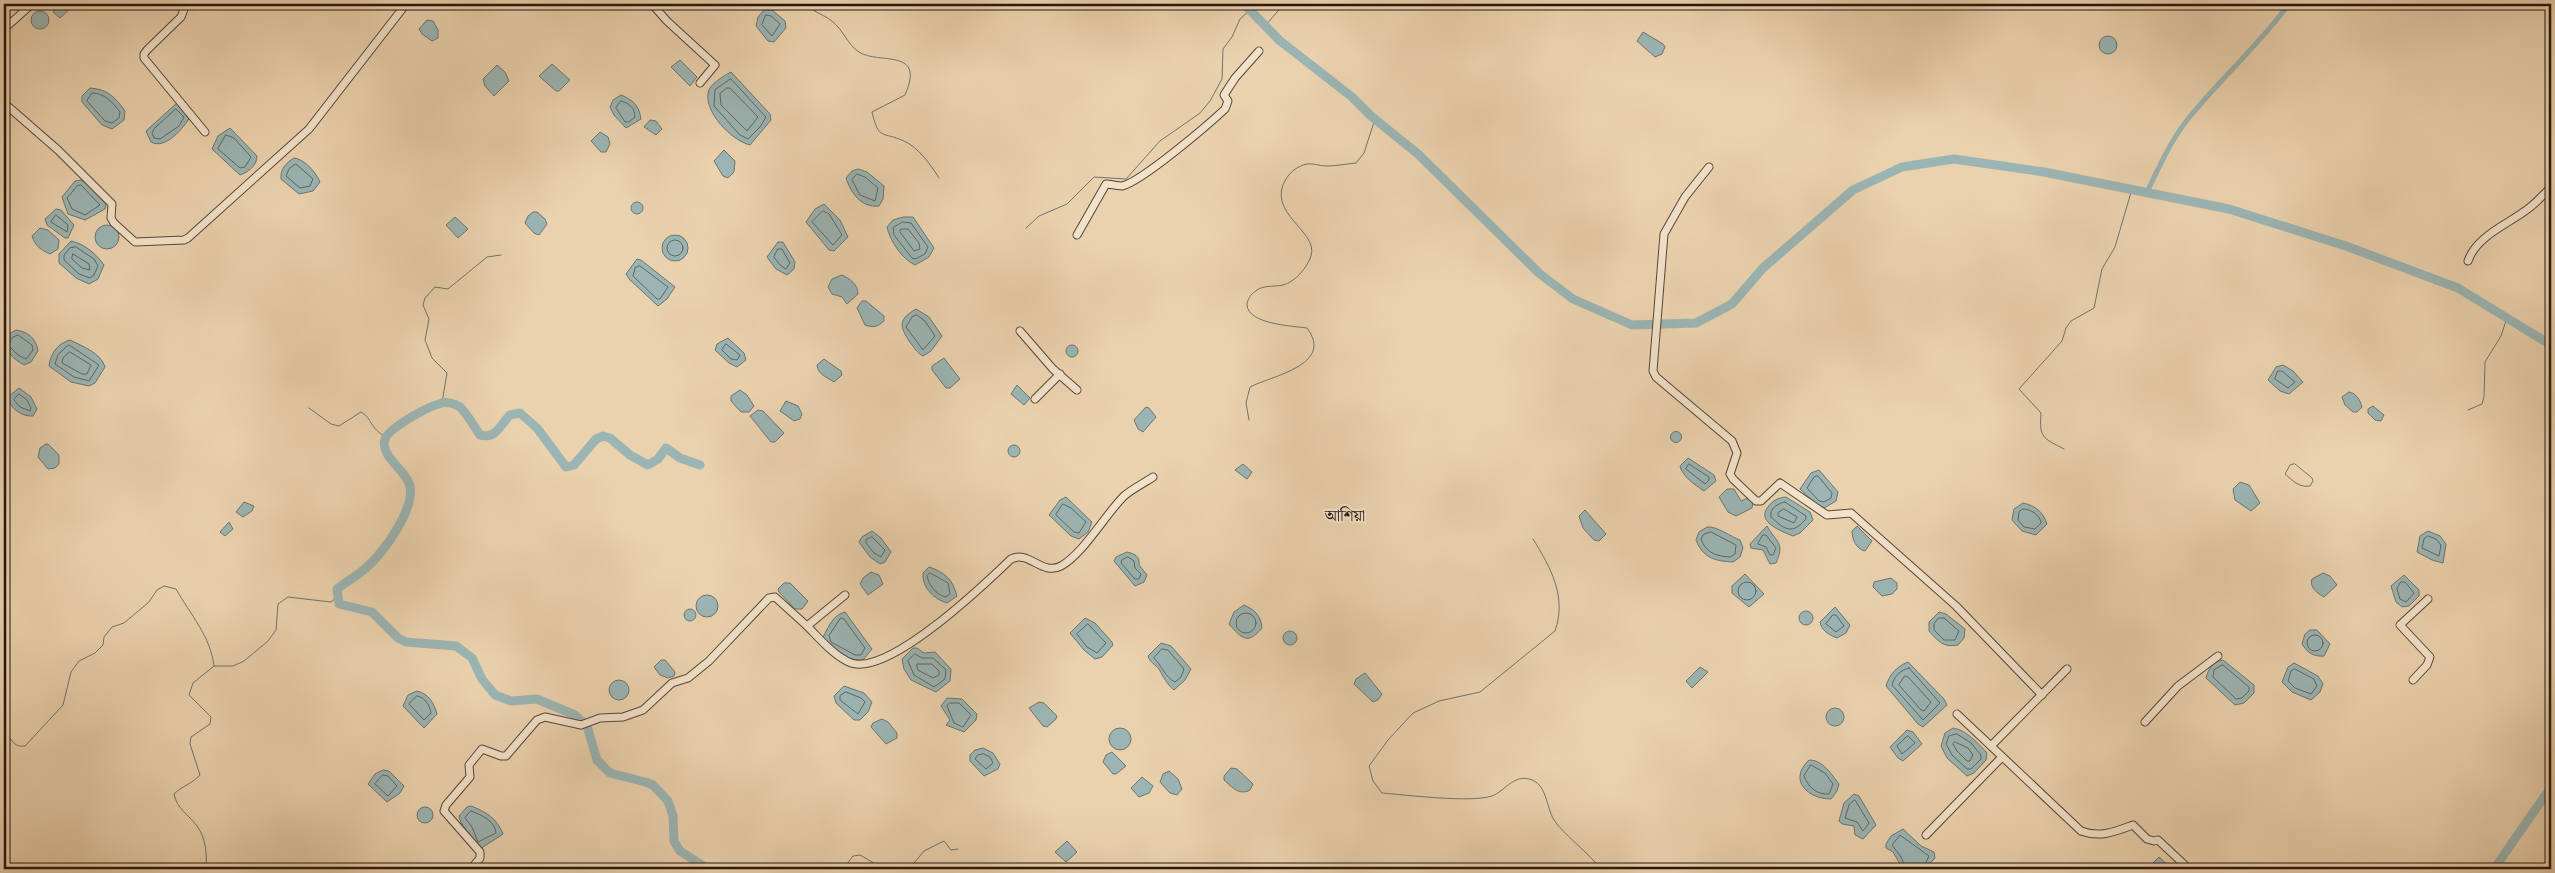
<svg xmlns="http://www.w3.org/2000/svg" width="2555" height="873" font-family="Alegreya,'Noto Serif Bengali',serif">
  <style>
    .water { fill: #9bb5b4; stroke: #6c7572 }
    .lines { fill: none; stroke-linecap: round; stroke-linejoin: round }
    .shore { stroke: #606662; stroke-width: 1 }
    .stream { stroke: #6c7572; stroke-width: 1 }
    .canal { stroke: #9bb5b4; stroke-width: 5 }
    .river { stroke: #9bb5b4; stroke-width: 9 }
    .minor-casing { stroke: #564537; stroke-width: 9 }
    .minor { stroke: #f2e2ca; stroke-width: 7 }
    .labels { text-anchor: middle; stroke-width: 4; stroke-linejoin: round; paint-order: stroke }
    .quarter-label { font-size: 16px; fill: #25160f; stroke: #f2e2ca }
  </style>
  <rect width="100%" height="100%" fill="#ebd2ae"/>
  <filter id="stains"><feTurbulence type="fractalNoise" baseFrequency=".004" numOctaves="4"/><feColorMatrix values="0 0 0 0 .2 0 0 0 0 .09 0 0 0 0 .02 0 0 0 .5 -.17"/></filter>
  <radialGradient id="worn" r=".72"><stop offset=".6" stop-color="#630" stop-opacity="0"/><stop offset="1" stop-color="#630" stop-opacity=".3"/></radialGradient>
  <g class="water">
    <path d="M62,4H70L72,7L60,18L53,12Z"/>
    <path d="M764,10H772L785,21L786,28L774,42L768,41L756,26L758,17Z"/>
    <circle cx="40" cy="20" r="9"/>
    <path d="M427,20L433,21L438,30V38L432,41L422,34L419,29Z"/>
    <path d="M1643,32L1663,44L1665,47L1662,54L1655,57L1637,41Z"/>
    <circle cx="2108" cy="45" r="9"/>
    <path d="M680,60L697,77L690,86L671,67Z"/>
    <path d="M552,64L570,80L559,91H556L539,76Z"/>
    <path d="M497,65L505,72L509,81L494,96L485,86L483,79Z"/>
    <path d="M731,72L770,114L771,120L750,145C731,140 705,113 708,93C709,84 724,76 731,72Z"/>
    <path d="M90,88C107,89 115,97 125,111L124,120L112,129L102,125L82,102V96Z"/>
    <path d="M621,95C633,100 639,105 641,119L626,128L614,115L610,107L613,100Z"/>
    <path d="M178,102L191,116C183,128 166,150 151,142L146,131Z"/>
    <path d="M650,120L656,121L662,129L656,135L644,127Z"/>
    <path d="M230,128L257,156C257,166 248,172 240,175L212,149L218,136Z"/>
    <path d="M600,132L608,137L610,144L606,152H601L591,141Z"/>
    <path d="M724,150L735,161L734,172L728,178L723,176L714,161Z"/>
    <path d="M294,158C304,159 316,172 320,182L313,191L299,194L281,179C280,169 286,163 294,158Z"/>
    <path d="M858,169L867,172L884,186L883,199L879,206C861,208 851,193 846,178L852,171Z"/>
    <path d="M81,180L88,184L106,204L105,209L85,220L68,214L62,197L75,181Z"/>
    <circle cx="637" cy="208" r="6"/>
    <path d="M824,204L840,220L848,237L834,251L829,250L806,222L815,209Z"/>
    <path d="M56,209L61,210L74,225L68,238H65L47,225L45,219Z"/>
    <path d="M533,212H537L545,219L547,224L539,235L534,233L525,223L528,216Z"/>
    <path d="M455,217L468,229L458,238L446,225Z"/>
    <path d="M903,217H913L934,248L929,257L915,265C902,259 890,241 887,227L893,220Z"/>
    <circle cx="107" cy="237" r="12"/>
    <path d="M40,228L48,230L59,240L58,249L50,254C41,250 35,246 32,236Z"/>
    <circle cx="675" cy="248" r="13"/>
    <path d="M71,241C85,244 96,254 104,265L98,279L89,284L76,278L59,263V254Z"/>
    <path d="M778,242H783L795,262L794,269L787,275L776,269L767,257Z"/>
    <path d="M637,259L641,260L675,287L667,299L658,306L629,279L626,274Z"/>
    <path d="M842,275C850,279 858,284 858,294L847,304L842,297L832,294L828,287L832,279Z"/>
    <path d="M862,301H866L884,316V321C877,327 874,328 865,325L857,308Z"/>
    <path d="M916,309L929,317L942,336L931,351L923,356C916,352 914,347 909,341C899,325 899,319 916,309Z"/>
    <path d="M16,330C28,332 36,338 38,351L31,362L24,365C14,359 6,353 4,341L9,334Z"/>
    <path d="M728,338L744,353L746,360L737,367L729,363L715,350L717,344Z"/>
    <path d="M70,340C82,346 101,353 105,367L95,383L89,386L71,382L49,366C50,354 58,343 70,340Z"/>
    <circle cx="1072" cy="351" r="6"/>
    <path d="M944,358L960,379L950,388H946L932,370V366Z"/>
    <path d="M824,359L841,371L842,375L834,382C827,377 818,375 817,365Z"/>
    <path d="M2283,365L2293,371L2303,382L2289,394L2280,391L2268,380L2276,367Z"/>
    <path d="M1017,385L1030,398L1024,405L1011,394Z"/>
    <path d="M19,388L31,397L37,409L33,416C22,417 9,408 8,397Z"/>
    <path d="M740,390L747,395L754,406L749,412H741L731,401V396Z"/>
    <path d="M2349,392C2356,393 2360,400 2362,407L2357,412H2353L2345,405L2342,397Z"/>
    <path d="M786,401L798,406L802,414L800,419L794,421L780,411Z"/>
    <path d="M2373,406L2384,415L2381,421L2375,420L2368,413V409Z"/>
    <path d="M1146,407L1149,408L1156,417L1143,432L1138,429L1134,420Z"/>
    <path d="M758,410L763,411L784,433L775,442H771L750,416Z"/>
    <circle cx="1676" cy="437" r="5.5"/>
    <path d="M46,444H48L59,455V464L55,468L48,469L38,457L40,448Z"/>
    <circle cx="1014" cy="451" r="6"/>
    <path d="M1688,458L1714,475L1716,481L1704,491C1695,485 1682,476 1680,466Z"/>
    <path d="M1243,464L1252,472L1247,479L1235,470Z"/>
    <path d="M1819,470L1838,492L1836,501L1824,508L1817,505L1800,489L1811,473Z"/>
    <path d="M2240,482L2249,485L2260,503L2251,511L2235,500L2233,489Z"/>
    <path d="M1727,489H1734L1741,501L1748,498L1753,502L1752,508L1736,516L1728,512L1719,497Z"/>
    <path d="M1066,497L1092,522L1088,532L1079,539L1071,536L1049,515L1060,500Z"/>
    <path d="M1786,497L1810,512L1813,520L1800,533L1793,536C1781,531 1756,522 1768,507C1773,500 1778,498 1786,497Z"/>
    <path d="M244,502L254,506L252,511L243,517L236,512Z"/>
    <path d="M2023,503C2036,506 2043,512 2047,524L2036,535L2022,531L2012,520L2014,509Z"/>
    <path d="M1585,510L1606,534L1599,541L1594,540L1583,528L1579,516Z"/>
    <path d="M229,522L233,529L225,536L220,532Z"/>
    <path d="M1767,526C1777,543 1785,543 1776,563L1770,564L1763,550L1751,548L1750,544Z"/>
    <path d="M1857,526L1872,541L1865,551C1856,549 1852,539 1852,531Z"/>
    <path d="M1707,527C1717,526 1731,537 1740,540L1743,548L1740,557L1733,562C1715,561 1703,558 1696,540L1699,532Z"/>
    <path d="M872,531L881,538L891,552L885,562L880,564L870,557L859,542L862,537Z"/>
    <path d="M2428,531L2440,536L2446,544L2443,563L2432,560L2417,552L2420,536Z"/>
    <path d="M1127,552C1135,554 1140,556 1139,565L1147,575L1144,582L1135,586L1114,561L1116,557Z"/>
    <path d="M929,567C945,572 953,580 957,596L947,603C934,599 922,588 923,573Z"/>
    <path d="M871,572L879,575L883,584L868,595L860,584L863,578Z"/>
    <path d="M2323,573L2330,576L2337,585L2324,597C2317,593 2309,587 2312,579Z"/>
    <path d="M1745,574L1764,594L1749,607L1732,593V586Z"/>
    <path d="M2404,575L2419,590V596L2409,606L2402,607L2396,602L2391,586Z"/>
    <path d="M1891,578L1897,583V589L1892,594L1882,596L1873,587L1874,582Z"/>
    <path d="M784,583H790L808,601L802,609H795L779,592L778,589Z"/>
    <circle cx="707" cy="606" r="11"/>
    <path d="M1244,605C1255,610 1261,616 1262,628C1248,645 1242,639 1229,624L1234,612Z"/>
    <path d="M1835,607L1850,625L1846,633L1837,638C1829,635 1821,630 1820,622Z"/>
    <circle cx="690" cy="615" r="6"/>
    <circle cx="1806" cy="618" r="7"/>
    <path d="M845,612L872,649L863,660C848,661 829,650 823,637C829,626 833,615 845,612Z"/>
    <path d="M1939,612L1946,614L1965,629L1964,638L1958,645C1943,648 1938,641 1929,631V622Z"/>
    <path d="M1085,618L1095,623L1112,642L1113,645L1102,657L1095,659L1084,650L1070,633Z"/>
    <path d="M2310,630H2317L2330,644L2324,656C2313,657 2307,652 2302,644L2305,634Z"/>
    <circle cx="1290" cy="638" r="7"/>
    <path d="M1161,643L1171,646L1191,669L1185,680L1174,690C1166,683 1164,678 1159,669C1155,664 1150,663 1148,656Z"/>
    <path d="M913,648H917L924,653L935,652L951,669L950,681L936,692L911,680L904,669L902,659Z"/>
    <path d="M661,660H665L675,672L674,676L668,678L660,675L654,667Z"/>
    <path d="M2223,660L2254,685V693L2244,703L2235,705L2206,678C2209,668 2212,662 2223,660Z"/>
    <path d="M1908,662L1944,699L1947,705L1923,727L1918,724L1886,686C1890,674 1896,667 1908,662Z"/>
    <path d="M2294,663L2318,676L2323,684L2320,692L2311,700L2292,692L2282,682L2288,667Z"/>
    <path d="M1700,667L1708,672L1692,688L1686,681Z"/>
    <path d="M1365,673L1382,694L1378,700L1373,702L1354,684L1356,679Z"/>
    <circle cx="619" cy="690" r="10"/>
    <path d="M844,686L864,693L872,702L868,712L860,720H854L836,703L834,696Z"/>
    <path d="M417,691C429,694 434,703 437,714L424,728L403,706L408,695Z"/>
    <path d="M947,698L962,699L977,714L976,720L964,732L946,725L950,720L941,706Z"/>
    <path d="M1039,702L1044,703L1057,716L1056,719L1047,727L1043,726L1029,708Z"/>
    <circle cx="1835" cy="717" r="9"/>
    <path d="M882,719L888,722L897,733V738L886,744L871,727L873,723Z"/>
    <path d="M1953,728C1966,730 1978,743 1987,753L1986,760L1974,773L1967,776L1947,758L1941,746L1945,733Z"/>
    <circle cx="1120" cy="739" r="11"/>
    <path d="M1907,730L1913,732L1922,744L1903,761L1898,758L1890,747Z"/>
    <path d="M983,748L993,753L1000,764L998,769L984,776L970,761V755L975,750Z"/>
    <path d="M1112,752L1126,766L1116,774H1113L1103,762L1106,755Z"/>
    <path d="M1809,760C1823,760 1831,774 1839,784L1837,791L1831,799C1809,799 1787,781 1809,760Z"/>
    <path d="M1231,768L1237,769L1253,784L1250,790C1239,796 1232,787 1224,780V776Z"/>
    <path d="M383,770L389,771L404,786L400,793L387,802L368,784L375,774Z"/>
    <path d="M1169,771L1178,779L1182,789L1177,795L1170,793L1160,782L1163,774Z"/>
    <path d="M1142,777L1153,786L1149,793L1139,797L1131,788Z"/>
    <path d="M1854,794L1859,796L1876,825L1863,839L1855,835L1854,826L1842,824L1839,821L1844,803Z"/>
    <path d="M471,806C486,812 497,818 503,834L480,849L472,845C471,831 460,826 459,816L467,807Z"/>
    <circle cx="425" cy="815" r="8"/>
    <path d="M1903,829L1921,846L1934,852L1935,858L1925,869H1903L1893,852L1886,848V844L1891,836Z"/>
    <path d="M1067,841L1077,852L1066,862L1055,852Z"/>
    <path d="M2159,857L2172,869H2147Z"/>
  </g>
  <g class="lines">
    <g class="shore">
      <path d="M766,15L771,16L780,24L772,36L762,25Z"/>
      <path d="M731,79L766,117L760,127L748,139L740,135L714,106L715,90Z"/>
      <path d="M727,88H730L758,117L747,131L721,105L720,94Z"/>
      <path d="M92,93C105,93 112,102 120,112L119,118L112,123L105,121L87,101Z"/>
      <path d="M621,101C629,103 635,108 635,117L629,122H625L616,108Z"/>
      <path d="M176,109L184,117L179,126L160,139L154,138L152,133L154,129Z"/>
      <path d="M226,135L234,138L251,157L245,167L240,168L218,149Z"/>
      <path d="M296,164L313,179L310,186L300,188L286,176L289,169Z"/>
      <path d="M857,174L865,177L878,188L875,201L860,195L852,180Z"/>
      <path d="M81,185L100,205L85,215L72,209L67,198L77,186Z"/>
      <path d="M823,211L829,214L842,235L833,245L812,222Z"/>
      <path d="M56,215L68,225L67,232L51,222Z"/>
      <path d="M903,222L911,223L928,247L925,254L915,259L912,258L894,235L893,228Z"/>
      <path d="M901,229H908L919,243L920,249L914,251L900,232Z"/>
      <circle cx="675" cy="248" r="8"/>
      <path d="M76,247L94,259L98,266L94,275L90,278L79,274L64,260V255L70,248Z"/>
      <path d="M778,249H782L790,263L786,269L780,265L774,257Z"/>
      <path d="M73,254L89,264L90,270L82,268L72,259Z"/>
      <path d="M640,266L668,287L660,299H657L633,276L635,268Z"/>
      <path d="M917,315L925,321L935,336L923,350L906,327L912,317Z"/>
      <path d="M18,335L32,345L33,350L26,359L18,355L8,345L12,338Z"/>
      <path d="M726,344L740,355L737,360L731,359L722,350Z"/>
      <path d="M69,345L99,365L89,381L74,377L55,364L58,355Z"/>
      <path d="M70,352L91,365L87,374H82L62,363L63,358Z"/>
      <path d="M2278,371H2282L2295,382L2288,388L2275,379Z"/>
      <path d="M19,394L27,400L31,408L30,411L20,407L14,400Z"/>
      <path d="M1689,464L1709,477V480L1705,484L1686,469Z"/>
      <path d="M1818,476L1832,493L1831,498L1824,502L1819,501L1807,488L1814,477Z"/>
      <path d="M1785,502L1806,516V519C1792,535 1785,530 1771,517C1769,509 1778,503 1785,502Z"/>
      <path d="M1063,504L1071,508L1086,522L1079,533L1074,532L1056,515Z"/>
      <path d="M1784,509L1797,517L1794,523L1778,516V513Z"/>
      <path d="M2023,509C2031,509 2040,515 2041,523L2035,529L2024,527L2018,520L2019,512Z"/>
      <path d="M1711,532L1736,545L1735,554L1730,557C1716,556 1706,553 1701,539L1703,535Z"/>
      <path d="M1763,535H1766L1776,548L1773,555H1770L1766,547L1758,544Z"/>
      <path d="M2428,536L2436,539L2441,545L2439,556L2422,548L2424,539Z"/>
      <path d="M872,537L885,550L881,557L874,553L866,543V540Z"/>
      <path d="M1128,557L1134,561L1135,568L1141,574L1139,579H1135L1121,563L1122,560Z"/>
      <path d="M930,573L948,583L950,594L946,597C936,595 929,585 927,576Z"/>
      <path d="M2401,582H2405L2414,593L2406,602L2400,599L2397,589Z"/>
      <circle cx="1747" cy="591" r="9"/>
      <circle cx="1246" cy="623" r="10"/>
      <path d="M1833,615H1836L1844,626L1836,632L1826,624Z"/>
      <path d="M841,618L844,619L865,648L861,655H855L831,642L829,636Z"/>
      <path d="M1939,618H1944L1959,631L1955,640H1944L1934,630V624Z"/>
      <path d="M1088,624L1106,643L1097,653L1087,647L1077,634Z"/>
      <circle cx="2315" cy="643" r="8"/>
      <path d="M1162,649L1168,650L1184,669L1181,677L1175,682C1165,677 1162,666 1154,658Z"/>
      <path d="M915,654L922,658H933L946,670L945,679L934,687L914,675L908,661Z"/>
      <path d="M917,664H932L939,671V675L933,678L918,670Z"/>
      <path d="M2223,665L2249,687V691L2242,698L2236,699L2213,677L2214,670Z"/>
      <path d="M1909,668L1940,703L1923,720L1892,685C1894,677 1900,670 1909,668Z"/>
      <path d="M2295,669L2314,679L2317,686L2311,694L2295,688L2288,681L2291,671Z"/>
      <path d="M1905,676L1908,677L1931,702L1924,711L1921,710L1899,685Z"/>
      <path d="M846,692L861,698L865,702L858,714L840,700V696Z"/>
      <path d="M417,696C425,697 430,706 431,713L424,720L409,704Z"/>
      <path d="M950,703H959L971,715L963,727L954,723L947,706Z"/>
      <path d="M1957,734L1971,743L1981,755V759L1971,769H1967L1952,755L1946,744L1949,736Z"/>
      <path d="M1908,736L1915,743L1902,754L1897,746Z"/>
      <path d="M1955,742L1968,748L1973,755L1970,761H1967L1957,751L1953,744Z"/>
      <path d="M984,754L990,757L993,763L986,769L975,759L978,755Z"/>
      <path d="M1811,765L1825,773L1833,784L1829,794C1817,795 1808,787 1804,776Z"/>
      <path d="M383,775L388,776L397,786L388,796L375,784Z"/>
      <path d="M1855,800L1869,823L1863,831L1857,822L1845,818L1849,805Z"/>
      <path d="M471,811C482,815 495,821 496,833L478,842L472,827L465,818Z"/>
      <path d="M1906,869L1901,857L1892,845L1900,835L1929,856L1923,869"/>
    </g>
    <g class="stream">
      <path d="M811,4L813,10C819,14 828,17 833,22C843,30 848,45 859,52C879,65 926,47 905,95L872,112C879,141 882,131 904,141C918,147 931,165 939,178"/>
      <path d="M1265,26L1284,4"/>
      <path d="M1026,228L1039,216L1067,204L1094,177L1126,179L1160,141L1200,113L1210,101L1222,79L1223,49L1232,37L1240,19L1249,11"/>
      <path d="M442,403L447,373L432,358L425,340L429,319L423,305L425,298L435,287L448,289L487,257L501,255"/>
      <path d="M309,408L331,424L339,426L361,412C373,419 369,428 386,437"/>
      <path d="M2468,410L2482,404L2484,397L2485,362L2501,336L2507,318"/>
      <path d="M1249,420L1246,403L1250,387C1271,376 1335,365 1307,328C1292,326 1248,324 1247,305C1247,299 1252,293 1257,290C1264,285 1275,287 1283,285C1295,282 1307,268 1311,256C1319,231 1265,213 1286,179C1291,171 1298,166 1307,164C1313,163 1320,166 1326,166C1336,166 1346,164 1356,163L1364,153L1375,119"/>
      <path d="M2064,449C2043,438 2039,438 2041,413L2019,389L2062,341L2066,328L2071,321L2094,308L2102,269L2115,247L2132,189"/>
      <path d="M2295,464L2312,478L2313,481L2310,486C2299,488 2292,480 2285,474L2290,465Z"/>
      <path d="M1533,539C1551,568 1567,597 1555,631L1480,692L1439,701L1413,713L1388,740L1369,766L1373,781L1382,793C1407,795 1470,803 1492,796C1505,791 1513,775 1529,779C1547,783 1546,807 1554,820C1563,834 1589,853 1601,869"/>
      <path d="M4,729C11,737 12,748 25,746L63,705L71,672L79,661L95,653L103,645L104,637L112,627L124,623L149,602L157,590L164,586L176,589C190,614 211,637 214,666"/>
      <path d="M208,869L206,868C207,854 206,838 197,826C188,814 177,809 174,794C182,786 192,784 200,775L190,744L191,737L210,724L211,717L189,695L193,683L214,666H233L244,661L268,641L276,630L278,604L288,597L331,602L336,598"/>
      <path d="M843,869L853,856L860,855L884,869"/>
      <path d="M909,869L924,851L944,841L951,850L958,849"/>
    </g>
    <path class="canal" d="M2147,192C2159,167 2171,140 2188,119C2220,79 2259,45 2289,4"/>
    <g class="river">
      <path d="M1244,4L1279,40L1352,97L1371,116L1418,154L1540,274L1573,299L1632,325L1696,323L1732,304L1763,268L1853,190L1902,167L1954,159L2044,172L2229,209L2346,246L2458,288L2551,345"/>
      <path d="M700,465L680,458L666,448L658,459L648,465L630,455L610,438L603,436L596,439L574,465L566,467L537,428L520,413L510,415C500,425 497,439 480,435C476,429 465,411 460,407C454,403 445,401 439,404C427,407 389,428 385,439C380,455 402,468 408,481C420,503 384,552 368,566C359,575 347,581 337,589L339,604L372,612L398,638L406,642L456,646L472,658L482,679L495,695L511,701L537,699L575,715L587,726L597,760L610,773L645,782L653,785L668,801L673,816L674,841L680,851L708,869"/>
      <path d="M2494,869L2551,787"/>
    </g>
    <defs>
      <g id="minor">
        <path d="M186,4L181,17L147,50L144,54V58L205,132"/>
        <path d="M652,4L667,21L715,65L700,83"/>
        <path d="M4,29L32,4"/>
        <path d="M4,103L58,150L112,204L111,218L114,223L135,242L184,240L188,238L309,129L406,4"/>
        <path d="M1709,167L1685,197L1664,234L1653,371L1656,377L1732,441L1737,453L1730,474L1733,479L1756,501H1761L1780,483L1827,515L1851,513L1956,606L2042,695"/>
        <path d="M1077,235L1106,184C1110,184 1117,186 1122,186C1141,182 1208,125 1225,109L1228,101L1224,95L1235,78L1259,51"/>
        <path d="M2468,261C2477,235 2509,224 2529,208C2537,202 2544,194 2551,187"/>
        <path d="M1020,331L1053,369L1077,390"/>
        <path d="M1035,399L1060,374"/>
        <path d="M807,626C820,639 834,656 851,663C889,676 984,585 1011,559C1029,550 1042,576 1061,566C1083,554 1105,515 1124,496C1132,489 1144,483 1153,477"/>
        <path d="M2413,680L2427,665L2430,657L2400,625L2428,599"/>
        <path d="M1957,714L2081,831C2100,838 2114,832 2133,825L2147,839L2154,841L2158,840L2189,869"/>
        <path d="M2145,722L2178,686L2218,656"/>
        <path d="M1991,746L2067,669"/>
        <path d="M1926,835L2002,757"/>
        <path d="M471,869L480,858V852L444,811L446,805L470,777L469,765L482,749L501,756H506L537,720L545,717L581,725L600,718L623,717L643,710L672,683L688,678L709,661L769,598L775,597L807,626L845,595"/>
      </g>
    </defs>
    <use href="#minor" class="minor-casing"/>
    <use href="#minor" class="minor"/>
  </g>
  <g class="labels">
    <g class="quarter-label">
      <text x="1345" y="521">আশিয়া</text>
    </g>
  </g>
  <rect width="2555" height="873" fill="none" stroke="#ebd2ae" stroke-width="20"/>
  <rect x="5" y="5" width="2545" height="863" fill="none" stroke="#25160f" stroke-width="2.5"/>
  <rect x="10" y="10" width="2535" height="853" fill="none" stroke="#25160f"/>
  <rect width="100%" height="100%" filter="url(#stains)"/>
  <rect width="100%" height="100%" fill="url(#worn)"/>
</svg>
